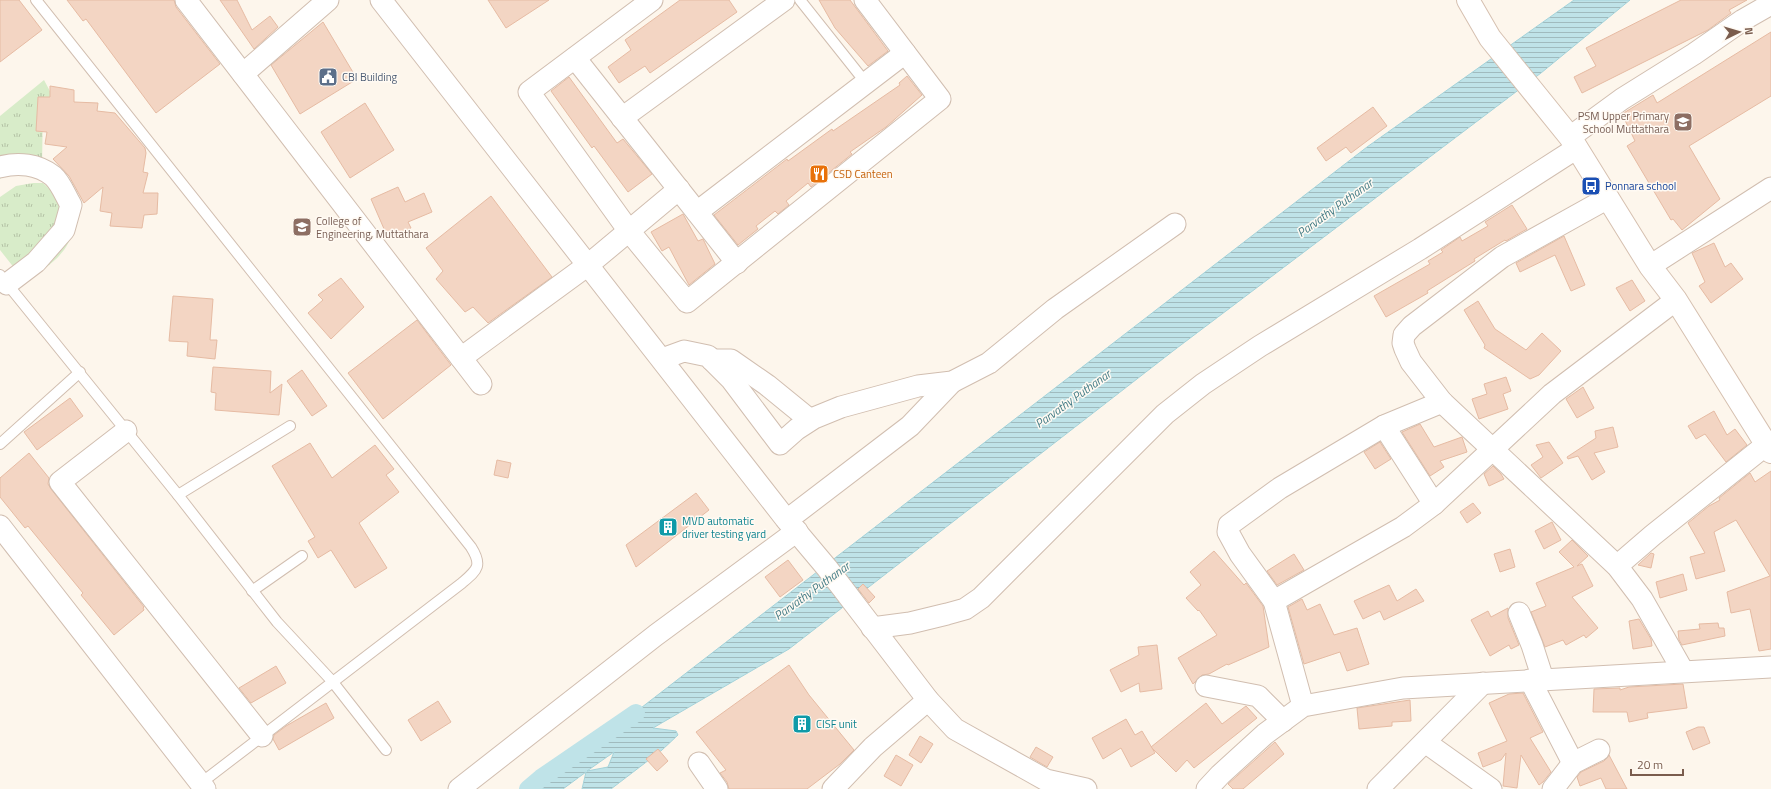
<svg xmlns="http://www.w3.org/2000/svg" width="1771" height="789" font-family="'Titillium Web',sans-serif">
  <style>
    .grass { fill: url(#grass-tufts) }
    .water { fill: url(#water-rules); stroke: #a5d3da; fill-rule: evenodd }
    .lines { fill: none; stroke-linecap: round; stroke-linejoin: round }
    .canal { stroke: #bfe3e8; stroke-width: 18 }
    .building { fill: #f3d5c3; stroke: #e6bba3 }
    .lane-casing { stroke: #d1beb0; stroke-width: 12 }
    .street-casing { stroke: #d1beb0; stroke-width: 23 }
    .secondary-casing { stroke: #d6c0b0; stroke-width: 24 }
    .lane { stroke: #fff; stroke-width: 10 }
    .street { stroke: #fff; stroke-width: 21 }
    .secondary { stroke: #fff; stroke-width: 22 }
    .labels { text-anchor: middle; stroke-width: 3; stroke-linejoin: round; paint-order: stroke }
    .service-label { font-size: 11px; fill: #4e5e75; stroke: #fffaf3; text-anchor: start }
    .education-label { font-size: 11px; fill: #785e54; stroke: #fffaf3; text-anchor: end }
    .food-label { font-size: 11px; fill: #c56008; stroke: #fffaf3; text-anchor: start }
    .transit-label { font-size: 11px; fill: #164399; stroke: #fffaf3; text-anchor: start }
    .culture-label { font-size: 11px; fill: #0d838f; stroke: #fffaf3; text-anchor: start }
    .water-label { font-size: 12px; font-style: italic; fill: #437c86; stroke: #fffaf3 }
  </style>
  <defs>
    <pattern id="grass-tufts" width="24" height="20" patternUnits="userSpaceOnUse"><rect width="24" height="20" fill="#d8ecc9"/><path d="M3 7l-1-3M5 7V3M7 7l1-3M15 17l-1-3M17 17v-4M19 17l1-3" fill="none" stroke="#b4c2a5"/></pattern>
    <pattern id="water-rules" width="6" height="5" patternUnits="userSpaceOnUse"><rect width="6" height="5" fill="#bfe3e8"/><path d="M0 2.5h6" fill="none" stroke="#a0bbbe"/></pattern>
  </defs>
  <rect width="100%" height="100%" fill="#fdf6ec"/>
  <g class="grass">
    <path d="M44,80L52,95L43,102L42,166L13,169L0,179V116Z"/>
    <path d="M33,183H43C53,192 65,204 71,216C72,219 72,222 72,225C74,252 44,268 26,283L0,250V197L16,186Z"/>
  </g>
  <path class="water" d="M1574,0H1630L1541,73L1173,351L789,649L653,728L676,731L678,735L662,750L611,789H582L586,772L563,789H536L1367,147ZM614,752L608,767L587,771Z"/>
  <g class="lines">
    <path class="canal" d="M528,789L541,778L636,713"/>
  </g>
  <g class="building">
    <path d="M0,0H19L42,30L0,62Z"/>
    <path d="M67,0H174L176,7L220,64L156,113L86,19L83,21Z"/>
    <path d="M220,0H237L252,30L270,16L278,27L254,49Z"/>
    <path d="M488,0H549L506,28Z"/>
    <path d="M680,0H729L737,12L650,73L645,66L619,83L608,67L631,50L625,40Z"/>
    <path d="M819,0H850L888,51L868,66L835,28Z"/>
    <path d="M1681,0H1747L1729,10L1731,13L1708,30L1582,93L1574,77L1596,66L1586,48Z"/>
    <path d="M323,22L357,79L300,114L271,65Z"/>
    <path d="M1771,32V96L1689,146L1720,199L1682,230L1673,219L1671,220L1627,146L1635,141L1622,114L1653,95L1657,103Z"/>
    <path d="M907,76L922,95L886,127L850,152L852,154L811,187L808,183L786,201L789,205L778,214L775,211L756,226L758,229L738,245L714,215L787,159L788,161L832,129L833,131L900,85L899,83Z"/>
    <path d="M569,77L617,143L623,139L652,174L628,192L594,146L592,148L551,91Z"/>
    <path d="M50,86L74,90V102L98,103L97,111L115,113L145,148L146,153L143,172L148,173L143,193H158L157,214L144,215L142,228L110,226L112,213L100,211L103,187L84,203L69,176L53,159L67,147L45,144L47,132L36,131L38,97H50Z"/>
    <path d="M365,103L394,150L350,178L321,132Z"/>
    <path d="M1373,107L1387,126L1351,153L1346,147L1326,161L1317,148Z"/>
    <path d="M398,187L405,202L424,193L432,212L408,222L411,228L388,238L371,199Z"/>
    <path d="M491,196L552,277L488,323L473,307L465,312L436,279L443,271L426,248Z"/>
    <path d="M1512,205L1527,229L1506,241L1505,240L1474,259L1475,261L1427,291L1428,293L1386,317L1374,296L1430,264L1428,261L1443,252L1441,250L1460,237L1462,241L1488,226L1485,222Z"/>
    <path d="M683,214L698,241L703,239L715,264L689,285L669,247L662,251L651,232Z"/>
    <path d="M1564,236L1585,285L1571,291L1555,255L1520,272L1516,263Z"/>
    <path d="M1714,243L1725,267L1731,263L1743,279L1711,303L1699,286L1705,282L1692,253Z"/>
    <path d="M341,278L364,307L331,339L308,313L323,300L318,295Z"/>
    <path d="M1632,280L1645,301L1630,311L1616,288Z"/>
    <path d="M173,296L213,299L210,340H217L215,359L187,356L188,342L169,341Z"/>
    <path d="M1478,301L1495,329L1526,350L1542,333L1561,351L1539,375L1530,379L1484,348L1485,345L1464,310Z"/>
    <path d="M417,320L451,365L383,419L348,373Z"/>
    <path d="M213,367L271,371L270,393L282,384L279,415L215,410L216,393L211,392Z"/>
    <path d="M302,370L327,406L312,416L287,381Z"/>
    <path d="M1506,377L1511,391L1503,394L1508,409L1479,419L1472,399L1487,394L1484,384Z"/>
    <path d="M1583,387L1594,408L1577,418L1566,399Z"/>
    <path d="M70,398L83,416L37,450L24,432Z"/>
    <path d="M1714,411L1727,435L1735,429L1747,445L1726,462L1705,434L1696,439L1688,426Z"/>
    <path d="M1420,424L1434,447L1462,437L1467,452L1440,461L1444,467L1430,476L1402,432Z"/>
    <path d="M1613,427L1618,447L1594,453L1605,472L1592,480L1578,456L1568,459L1567,457L1596,438L1595,431Z"/>
    <path d="M1380,442L1391,459L1375,469L1364,452Z"/>
    <path d="M1549,442L1563,463L1541,478L1531,465L1543,457L1536,445Z"/>
    <path d="M310,443L332,478L375,445L394,469L386,475L399,492L359,523L387,568L355,588L331,550L318,558L308,541L315,537L272,466Z"/>
    <path d="M29,453L49,478L48,484L51,489L144,607L143,608L144,610L114,635L81,595L83,593L28,526L25,528L0,497V478Z"/>
    <path d="M497,460L511,463L508,478L494,475Z"/>
    <path d="M1493,466L1501,474L1504,479L1489,486L1484,474Z"/>
    <path d="M1771,471V649L1759,651L1750,609L1731,613L1727,592L1770,576L1736,520L1714,532L1725,571L1696,579L1690,557L1705,553L1688,523L1709,506L1720,500L1719,498L1750,473L1755,482Z"/>
    <path d="M696,493L709,510L636,567L626,545Z"/>
    <path d="M1473,503L1481,513L1467,523L1460,512Z"/>
    <path d="M1552,522L1561,540L1544,549L1535,531Z"/>
    <path d="M1572,540L1588,556L1577,566L1582,564L1593,586L1572,597L1598,628L1586,638L1584,635L1566,645L1563,640L1545,647L1531,612L1546,606L1536,583L1574,567L1559,552Z"/>
    <path d="M1510,549L1515,567L1500,572L1494,554Z"/>
    <path d="M1214,551L1244,585L1246,583L1263,606L1269,647L1228,665L1227,664L1209,674L1202,675L1193,684L1178,658L1217,635L1199,610L1198,611L1186,598L1201,585L1190,572Z"/>
    <path d="M1651,553L1654,554L1651,568L1638,565Z"/>
    <path d="M1294,554L1304,570L1277,585L1267,571Z"/>
    <path d="M788,560L803,580L780,597L765,577Z"/>
    <path d="M1683,574L1687,590L1660,598L1656,582Z"/>
    <path d="M863,584L875,597L869,603L858,589Z"/>
    <path d="M1389,585L1397,601L1416,589L1424,601L1384,620L1380,611L1363,619L1354,601Z"/>
    <path d="M1302,599L1307,610L1320,604L1334,635L1357,628L1369,664L1347,671L1340,652L1304,664L1288,607Z"/>
    <path d="M1508,608V618L1519,645L1511,649L1509,645L1490,656L1471,620L1488,611L1491,617Z"/>
    <path d="M1639,619L1651,639L1652,646L1633,649L1629,621Z"/>
    <path d="M1718,623L1719,628H1724L1725,636L1682,645L1679,640L1678,631L1700,629L1699,624Z"/>
    <path d="M1157,645L1162,689L1140,692L1139,683L1121,692L1110,670L1139,655L1138,647Z"/>
    <path d="M789,665L809,695L854,750L840,764L807,789H729L727,782L720,773L726,770L696,732Z"/>
    <path d="M276,666L286,683L251,703L239,688Z"/>
    <path d="M1683,684L1687,708L1647,713L1648,718L1629,722L1627,712H1593L1594,689L1620,688V690L1629,687Z"/>
    <path d="M1523,693L1543,732L1530,738L1551,772L1543,782L1539,785L1521,755L1517,788L1503,786L1506,753L1501,760L1483,767L1478,753L1507,741L1489,703L1509,694Z"/>
    <path d="M1410,700L1411,721L1392,722V726L1359,729L1357,708Z"/>
    <path d="M438,701L451,722L421,741L408,720Z"/>
    <path d="M326,703L334,718L279,750L273,739L274,735L286,726Z"/>
    <path d="M1206,703L1222,724L1246,706L1257,718L1194,768L1187,760L1176,772L1151,747Z"/>
    <path d="M1126,719L1135,735L1142,731L1155,753L1131,767L1121,748L1103,759L1092,738Z"/>
    <path d="M1698,727H1704L1710,743L1693,750L1686,732Z"/>
    <path d="M920,736L933,744L921,763L909,755Z"/>
    <path d="M1275,742L1284,754L1243,789H1233L1228,784Z"/>
    <path d="M1036,747L1053,757L1047,767L1030,757Z"/>
    <path d="M658,749L668,761L657,771L646,759Z"/>
    <path d="M896,755L913,765L901,786L884,776Z"/>
    <path d="M1609,755L1627,789H1606L1601,778L1580,786L1577,777L1581,772L1604,761Z"/>
  </g>
  <g class="lines">
    <defs>
      <g id="lane">
        <path d="M36,0L471,547C483,566 477,570 462,583L201,783"/>
        <path d="M800,0L866,83"/>
        <path d="M0,275L178,495L277,622L332,681L386,750"/>
        <path d="M0,444L80,372"/>
        <path d="M178,495L290,426"/>
        <path d="M252,591L302,556"/>
      </g>
      <g id="street">
        <path d="M186,0L481,384"/>
        <path d="M381,0L785,518L827,568L928,700L955,729L1046,780L1086,789"/>
        <path d="M652,0L529,92L629,231L687,302L940,99L865,0"/>
        <path d="M575,58L737,263"/>
        <path d="M243,74L328,0"/>
        <path d="M622,118L784,0"/>
        <path d="M1570,137L1622,99L1694,54L1743,20L1771,4"/>
        <path d="M0,167C18,162 38,164 53,176C61,183 66,197 71,205L64,230L36,262L7,284"/>
        <path d="M1608,198L1502,257L1412,326L1404,335L1403,343L1405,349L1411,362L1442,402L1617,566L1642,599L1683,671"/>
        <path d="M697,212L905,53"/>
        <path d="M1650,266L1771,188"/>
        <path d="M461,358L588,265L679,189"/>
        <path d="M662,359L684,351L708,356L731,379L780,444L797,429L814,418L841,407L918,386L952,382L989,363L1055,309L1175,224"/>
        <path d="M712,360H731L767,385L810,420"/>
        <path d="M1384,426L1434,504"/>
        <path d="M126,431L60,482L262,736"/>
        <path d="M787,520L910,426L952,382"/>
        <path d="M0,526L205,789"/>
        <path d="M1617,566L1653,535L1766,445L1771,444"/>
        <path d="M1274,601L1403,527L1434,504L1552,394L1676,300"/>
        <path d="M1519,613L1532,645L1543,679"/>
        <path d="M872,628L910,623L947,614L965,609L981,598L1165,414L1203,384L1260,346L1420,249L1577,148"/>
        <path d="M1530,680L1573,763"/>
        <path d="M1206,686L1258,696L1283,721"/>
        <path d="M1303,706L1274,601L1240,554L1228,532L1229,525L1280,488L1384,426L1442,402"/>
        <path d="M1425,742L1491,789"/>
        <path d="M699,763L717,789"/>
        <path d="M459,789L656,635L797,531"/>
        <path d="M833,789L873,747L928,700"/>
        <path d="M1207,789L1220,775L1265,734L1303,706L1403,688L1771,667"/>
        <path d="M1378,789L1483,683"/>
        <path d="M1553,789L1573,763L1599,750"/>
      </g>
      <path id="secondary" d="M1468,0L1490,38L1570,137L1650,266L1676,300L1771,452"/>
    </defs>
    <use href="#lane" class="lane-casing"/>
    <use href="#street" class="street-casing"/>
    <use href="#secondary" class="secondary-casing"/>
    <use href="#lane" class="lane"/>
    <use href="#street" class="street"/>
    <use href="#secondary" class="secondary"/>
  </g>
  <defs>
    <symbol id="civic-square" viewBox="-11 -11 22 22"><rect x="-9" y="-9" width="18" height="18" rx="4" fill="#5c6f8a" stroke="#fffaf3"/><path d="M-.6-6.5H3V-4.5H.6V-3L4-1V1h2V6H-6V1h2V-1L-.6-3ZM-1.2 2.5V6h2.4V2.5Z" fill="#fff"/></symbol>
    <symbol id="school-square" viewBox="-11 -11 22 22"><rect x="-9" y="-9" width="18" height="18" rx="4" fill="#8d6e63" stroke="#fffaf3"/><path d="M0-5L7-2L0 1L-7-2ZM-4 1L0 2.5L4 1V4Q0 6-4 4Z" fill="#fff"/></symbol>
    <symbol id="restaurant-square" viewBox="-11 -11 22 22"><rect x="-9" y="-9" width="18" height="18" rx="4" fill="#e8710a" stroke="#fffaf3"/><path d="M-5-6h1v4h1v-4h1v4h1v-4h1v5L-1.5 .5V6h-2V.5L-5-1ZM5-6V6H3V1.5H1.5Q1.5-4 5-6Z" fill="#fff"/></symbol>
    <symbol id="bus-square" viewBox="-11 -11 22 22"><rect x="-9" y="-9" width="18" height="18" rx="4" fill="#1a4fb4" stroke="#fffaf3"/><path d="M-5-6H5V4H4V6H2V4H-2V6H-4V4H-5ZM-3.5-4V0h7V-4ZM-3.5 1.2v1.5H-2V1.2ZM2 1.2v1.5H3.5V1.2Z" fill="#fff"/></symbol>
    <symbol id="university-square" viewBox="-11 -11 22 22"><rect x="-9" y="-9" width="18" height="18" rx="4" fill="#8d6e63" stroke="#fffaf3"/><path d="M0-5L7-2L0 1L-7-2ZM-4 1L0 2.5L4 1V4Q0 6-4 4Z" fill="#fff"/></symbol>
    <symbol id="building-square" viewBox="-11 -11 22 22"><rect x="-9" y="-9" width="18" height="18" rx="4" fill="#0f9aa8" stroke="#fffaf3"/><path d="M-4-6H4V6H1V3H-1V6H-4ZM-2.5-4.3h1.7v1.8h-1.7ZM.8-4.3h1.7v1.8H.8ZM-2.5-1h1.7V.8h-1.7ZM.8-1h1.7V.8H.8Z" fill="#fff"/></symbol>
  </defs>
  <g fill-rule="evenodd">
    <use href="#civic-square" x="317" y="66" width="22" height="22"/>
    <use href="#school-square" x="1672" y="111" width="22" height="22"/>
    <use href="#restaurant-square" x="808" y="163" width="22" height="22"/>
    <use href="#bus-square" x="1580" y="175" width="22" height="22"/>
    <use href="#university-square" x="291" y="216" width="22" height="22"/>
    <use href="#building-square" x="657" y="516" width="22" height="22"/>
    <use href="#building-square" x="791" y="713" width="22" height="22"/>
  </g>
  <g class="labels">
    <g class="service-label">
      <text x="342" y="81">CBI Building</text>
    </g>
    <g class="education-label">
      <text x="1669" y="120">PSM Upper Primary<tspan x="1669" dy="13">School Muttathara</tspan></text>
      <text x="316" y="225" text-anchor="start">College of<tspan x="316" dy="13">Engineering, Muttathara</tspan></text>
    </g>
    <g class="food-label">
      <text x="833" y="178">CSD Canteen</text>
    </g>
    <g class="transit-label">
      <text x="1605" y="190">Ponnara school</text>
    </g>
    <g class="culture-label">
      <text x="682" y="525">MVD automatic<tspan x="682" dy="13">driver testing yard</tspan></text>
      <text x="816" y="728">CISF unit</text>
    </g>
    <g class="water-label">
      <text transform="translate(1335 208) rotate(-36)" y="4">Parvathy Puthanar</text>
      <text transform="translate(1073 399) rotate(-36)" y="4">Parvathy Puthanar</text>
      <text transform="translate(812 591) rotate(-36)" y="4">Parvathy Puthanar</text>
    </g>
  </g>
  <g transform="translate(1739 32) rotate(85)" stroke="#fffaf3" stroke-width="3" paint-order="stroke">
  <path d="M0-3L7 15L0 10L-7 15Z" fill="#7a5c4d"/>
  <text y="-6" font-size="11" font-weight="bold" text-anchor="middle" fill="#7a5c4d">N</text>
  </g>
  <path d="M1631 769v6h52v-6" fill="none" stroke="#7a5c4d" stroke-width="2"/>
  <text x="1637" y="769" font-size="12" fill="#7a5c4d" stroke="#fffaf3" stroke-width="3" paint-order="stroke">20 m</text>
</svg>
